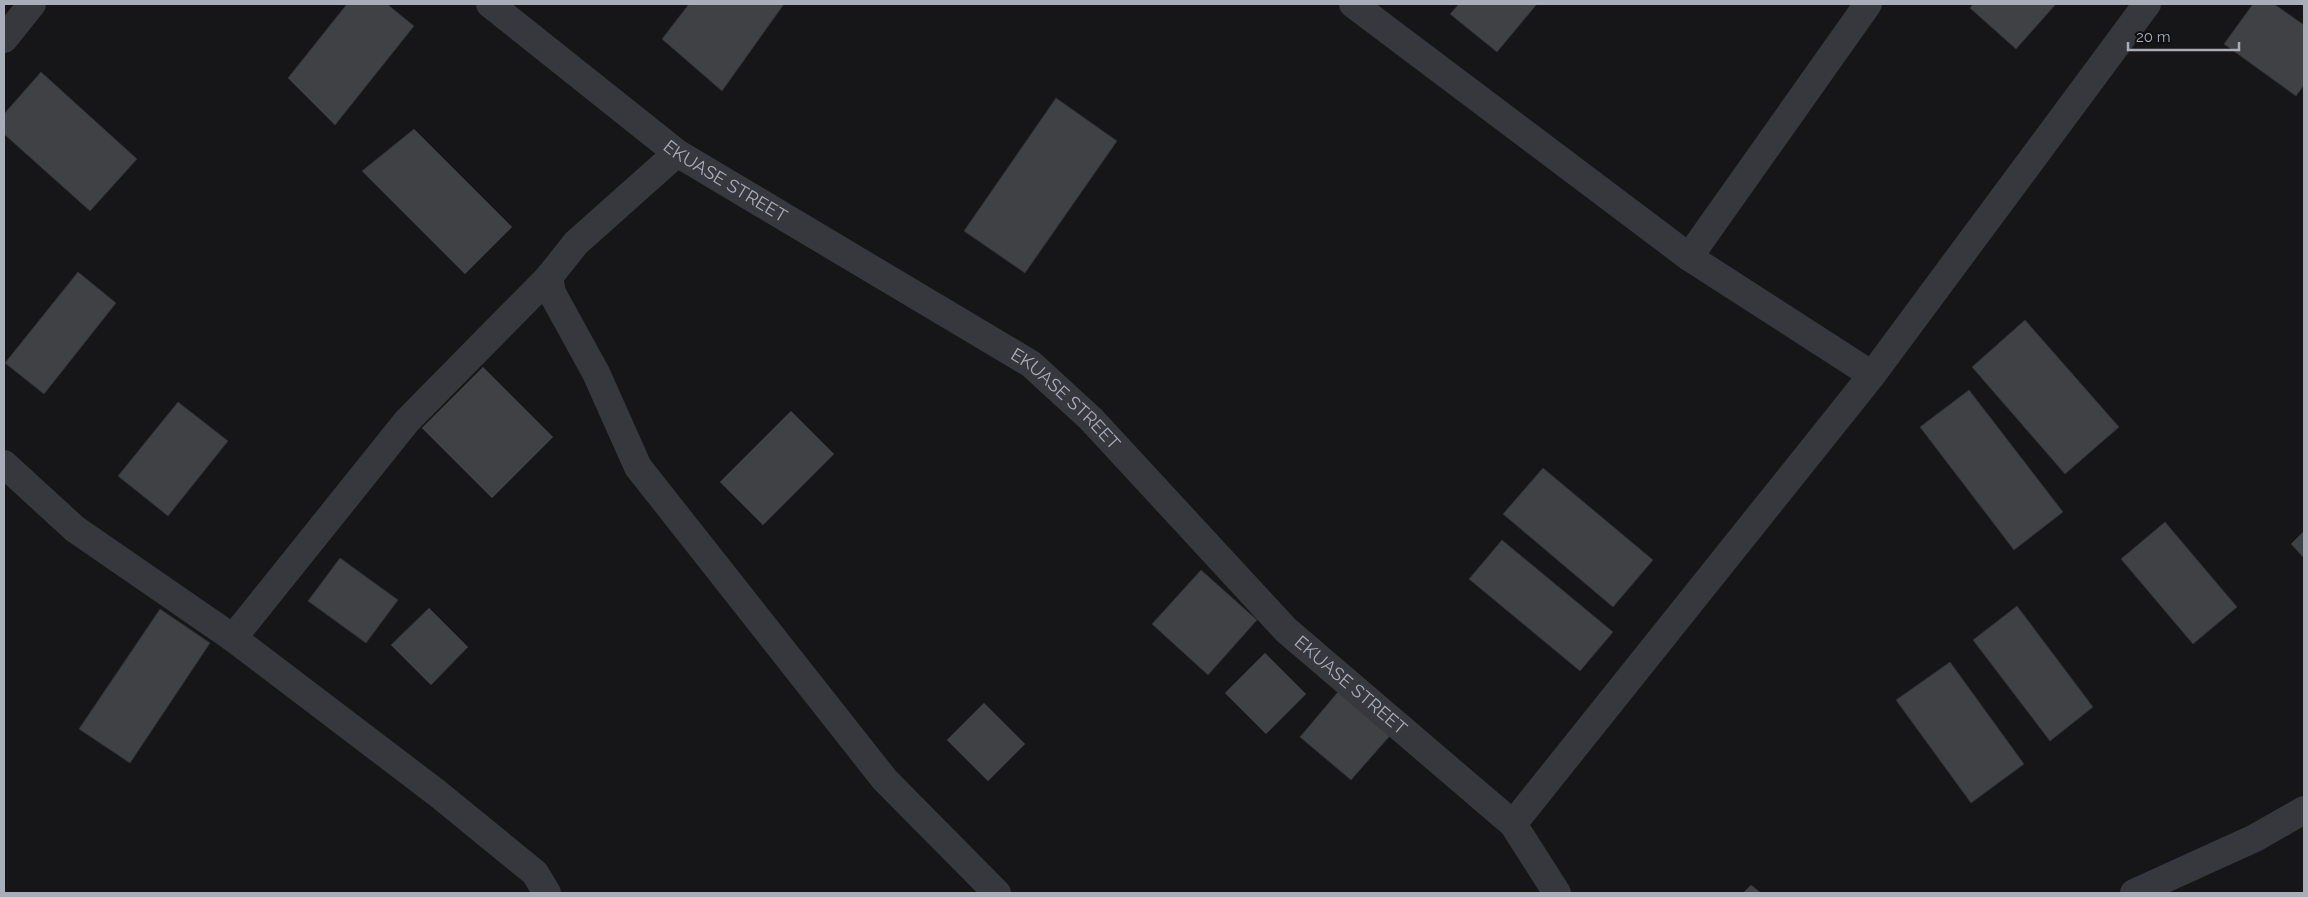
<svg xmlns="http://www.w3.org/2000/svg" width="2308" height="897" font-family="Raleway,sans-serif">
  <style>
    .building { fill: #404145; stroke: #303034 }
    .lines { fill: none; stroke-linecap: round; stroke-linejoin: round }
    .minor { stroke: #37383d; stroke-width: 28 }
    .labels { text-anchor: middle; stroke-width: 4.5; stroke-linejoin: round; paint-order: stroke }
    .street-label { font-size: 18px; fill: #a8adb8; stroke: #111113 }
  </style>
  <rect width="100%" height="100%" fill="#161618"/>
  <g class="building">
    <path d="M347,4H387L414,26L335,125L288,78Z"/>
    <path d="M689,4H784L722,91L662,39Z"/>
    <path d="M1459,4H1537L1497,52L1450,14Z"/>
    <path d="M1973,4H2056L2016,49L1970,8Z"/>
    <path d="M2253,4H2274L2304,25V85L2296,96L2224,44Z"/>
    <path d="M41,72L137,159L90,211L4,134V114Z"/>
    <path d="M1056,98L1117,141L1025,273L964,231Z"/>
    <path d="M414,129L512,227L465,274L362,171Z"/>
    <path d="M78,272L116,303L44,394L5,363Z"/>
    <path d="M2025,320L2119,427L2065,474L1972,367Z"/>
    <path d="M483,367L553,437L492,498L422,428Z"/>
    <path d="M1969,390L2063,512L2014,550L1920,427Z"/>
    <path d="M178,402L228,441L168,516L118,476Z"/>
    <path d="M791,411L834,454L763,525L720,482Z"/>
    <path d="M1543,468L1653,560L1613,607L1503,514Z"/>
    <path d="M2165,522L2237,607L2193,644L2121,559Z"/>
    <path d="M2304,531V558L2291,544Z"/>
    <path d="M1502,540L1613,632L1580,671L1469,579Z"/>
    <path d="M340,558L398,600L366,643L308,601Z"/>
    <path d="M1201,570L1257,620L1208,675L1152,624Z"/>
    <path d="M2017,606L2093,707L2050,741L1973,640Z"/>
    <path d="M429,608L468,647L431,685L391,645Z"/>
    <path d="M160,609L210,643L130,763L79,729Z"/>
    <path d="M1265,653L1306,694L1266,734L1225,693Z"/>
    <path d="M1950,662L2024,764L1971,803L1896,700Z"/>
    <path d="M1343,686L1395,730L1351,780L1300,737Z"/>
    <path d="M984,703L1025,744L988,781L947,740Z"/>
    <path d="M1751,885L1761,893H1743Z"/>
  </g>
  <g class="lines">
    <g class="minor">
      <path id="s1" d="M490,4L677,153L1031,364L1091,419L1286,630L1513,824L1557,893"/>
      <path d="M1353,4L1689,257L1872,375"/>
      <path d="M4,39L32,4"/>
      <path d="M677,153L576,243L549,277L552,293L596,373L638,467L885,780L997,893"/>
      <path d="M1689,257L1868,4"/>
      <path d="M4,464L75,529L233,638L437,793L535,873L547,893"/>
      <path d="M233,638L407,421L549,277"/>
      <path d="M1513,824L1872,375L2147,4"/>
      <path d="M2134,893L2255,838L2304,810"/>
    </g>
  </g>
  <g class="labels">
    <g class="street-label">
      <text dy="6" stroke="none"><textPath href="#s1" startOffset="295">EKUASE STREET</textPath></text>
      <text dy="6" stroke="none"><textPath href="#s1" startOffset="700">EKUASE STREET</textPath></text>
      <text dy="6" stroke="none"><textPath href="#s1" startOffset="1105">EKUASE STREET</textPath></text>
    </g>
  </g>
  <rect width="2308" height="897" fill="none" stroke="#a8adb8" stroke-width="10"/>
  <path d="M2128 42v8h111v-8" fill="none" stroke="#a8adb8" stroke-width="2.5"/>
  <text x="2136" y="42" font-size="15" fill="#a8adb8" stroke="#111113" stroke-width="4" paint-order="stroke">20 m</text>
</svg>
